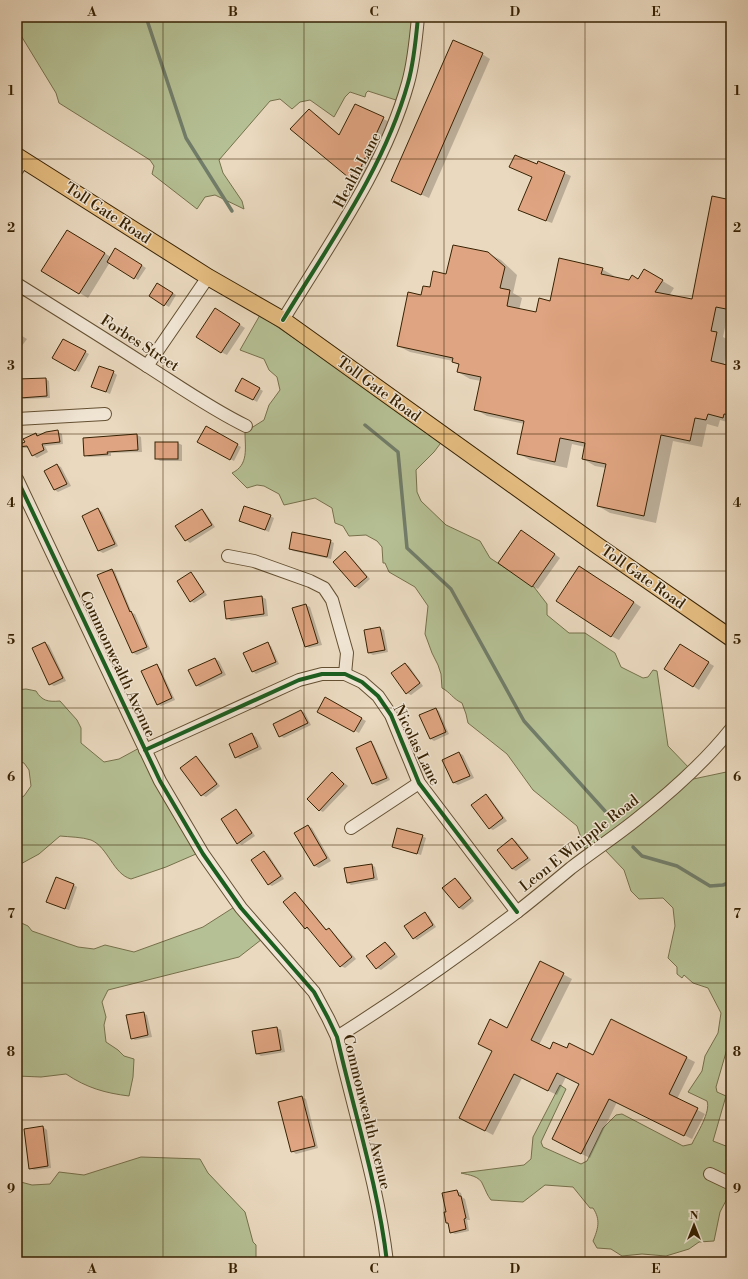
<svg xmlns="http://www.w3.org/2000/svg" width="748" height="1279" font-family="'Libre Bodoni',serif">
  <style>
    .green { fill: #b5c094; stroke: #76714c }
    .shadow { fill: #0003 }
    .lines { fill: none; stroke-linecap: round; stroke-linejoin: round }
    .stream { stroke: #717d6a; stroke-width: 3.5 }
    .building { fill: #dfa481; stroke: #372203 }
    .minor-casing { stroke: #645032; stroke-width: 14 }
    .major-casing { stroke: #372203; stroke-width: 18 }
    .minor { stroke: #f1e6d5; stroke-width: 12 }
    .major { stroke: #e5bc80; stroke-width: 16 }
    .cycleway-casing { stroke: #f1e6d5; stroke-width: 6 }
    .cycleway { stroke: #1b5e20; stroke-width: 4 }
    .grid { fill: none; stroke: #372203; stroke-width: 1; stroke-opacity: 0.55 }
    .labels { text-anchor: middle; stroke-width: 3; stroke-linejoin: round; paint-order: stroke }
    .street-label { font-size: 15px; fill: #372203; stroke: #f1e6d5 }
    .neatline { fill: none; stroke: #372203; stroke-width: 1.5 }
    .grid-label { font-size: 13px; text-anchor: middle; font-weight: bold; fill: #372203 }
  </style>
  <rect width="100%" height="100%" fill="#ead9bf"/>
  <filter id="stains"><feTurbulence type="fractalNoise" baseFrequency=".005" numOctaves="4"/><feColorMatrix values="0 0 0 0 .2 0 0 0 0 .09 0 0 0 0 .02 0 0 0 .5 -.17"/></filter>
  <radialGradient id="worn" r=".72"><stop offset=".6" stop-color="#630" stop-opacity="0"/><stop offset="1" stop-color="#630" stop-opacity=".3"/></radialGradient>
  <g class="green">
    <path d="M17,17H418L399,101L368,91L366,93L365,97L350,92L345,97L334,117L310,100L300,102L292,109L280,99L270,101L219,160L223,173L242,201L244,209L215,195L205,197L197,209L152,174L154,166L150,160L59,103L56,93L17,29Z"/>
    <path d="M260,315L443,440L434,452L416,470L417,492L421,501L446,525L480,541L490,558L534,587L547,604V615L569,633H585L615,653L621,667L643,678L648,677L653,670L657,671L668,746L692,771L684,781L731,771V1035L716,1087L717,1092L726,1096L713,1141L731,1148V1191L720,1212L714,1241L699,1242L689,1249L666,1256L642,1254L622,1256L611,1249L597,1248L593,1241C598,1229 601,1220 593,1208H590L573,1187L545,1185L523,1202L491,1200C487,1195 486,1191 483,1185C480,1176 469,1175 461,1173L524,1165L531,1159L533,1137L560,1085L566,1089L541,1142L543,1147L581,1164L587,1161L603,1128L616,1115L622,1114L683,1146L692,1144C697,1133 711,1112 707,1101L688,1092L702,1071L705,1056L718,1033L721,1013L708,988L693,983L684,975L682,978L677,974V967L668,958L675,926L673,908L663,898L639,899L631,891L624,870L605,850L589,860L577,826L533,790L507,754L468,723L466,714L462,703C453,699 450,692 442,688L441,674L438,665L432,653L425,634L428,606L415,587L389,572L385,563H383L382,547L377,541L366,535L349,536L343,526L335,523L332,508L315,498L284,505L279,494L264,486L257,485L247,488L232,473C249,465 245,448 245,432L264,420L269,405L280,390L277,377L269,370L264,359L240,350Z"/>
    <path d="M26,689L36,691C42,701 48,702 60,701L77,720L81,728V743L104,762L119,759L143,746L197,848L193,850L196,854L166,867L131,879C113,874 108,847 91,840C82,837 70,837 60,836L39,854L17,866V816L20,798L24,796L31,786L29,770L24,763L17,761V690Z"/>
    <path d="M239,904L266,936L239,957L108,990L102,1002L106,1017L104,1025L106,1042L118,1050L124,1056L134,1059L133,1077L129,1096C105,1093 87,1088 66,1074L41,1077L17,1076V921L28,926L32,931L78,947L94,949L105,945L134,952L203,927Z"/>
    <path d="M141,1157L200,1159L208,1173L245,1212L253,1242L256,1245V1262H17V1181L32,1185L50,1184L59,1172L84,1175Z"/>
  </g>
  <g class="shadow">
    <path d="M482,54L490,59L429,198L392,181Z"/>
    <path d="M355,106L392,123L363,186L355,181L292,129L309,111L317,115L340,135Z"/>
    <path d="M539,162L571,176L552,223L525,213L533,177L511,167L537,166Z"/>
    <path d="M731,201V314L728,313L723,337L729,340L724,365L731,367V423L720,420L718,427L707,424L702,447L673,441L656,523L610,513L598,506L606,468L595,466L583,459L585,447L572,444L567,468L530,460L518,453L525,424L487,416L475,409L481,381L470,379L458,372L459,365L453,361L410,352L398,346L422,296L447,275L488,253L501,260L517,275L513,293L522,298L519,310L537,313L551,302L602,269L614,276V277L630,281L656,277L674,288L669,296L693,301Z"/>
    <path d="M75,236L111,257L116,249L146,268L138,280L110,262L88,298L43,271Z"/>
    <path d="M158,284L176,295L169,307L150,296Z"/>
    <path d="M17,303L21,305L17,311Z"/>
    <path d="M221,313L245,328L227,355L221,352Z"/>
    <path d="M17,333L27,339L21,347L17,345Z"/>
    <path d="M64,340L89,354L79,372L54,358Z"/>
    <path d="M113,372L117,375L110,394L96,388Z"/>
    <path d="M46,379L49,381L50,398L24,399L21,397Z"/>
    <path d="M243,379L263,391L257,402L237,390Z"/>
    <path d="M206,428L241,447L234,461L199,442Z"/>
    <path d="M58,432L62,434L63,444L45,446L48,452L37,458L33,455L29,448H23L19,446L26,442L36,434L40,436Z"/>
    <path d="M137,435L141,437L142,452L111,453V456L89,457L85,455L84,439Z"/>
    <path d="M156,443H178L182,445V461H160L156,458Z"/>
    <path d="M57,465L61,467L71,486L58,492L55,490Z"/>
    <path d="M98,509L102,512L118,546L103,553L99,551Z"/>
    <path d="M202,510L205,512L215,527L190,543L186,540L177,526Z"/>
    <path d="M270,516L274,518L269,532L240,521Z"/>
    <path d="M527,534L560,558L538,589L532,586Z"/>
    <path d="M330,541L334,543L331,559L293,551L290,549Z"/>
    <path d="M345,552L349,555L370,579L359,589L356,587L334,562Z"/>
    <path d="M112,570L115,572L132,613L135,614L150,649L137,655L133,653L98,576Z"/>
    <path d="M588,572L641,607L619,640L611,636Z"/>
    <path d="M191,573L194,576L207,595L194,603L191,601Z"/>
    <path d="M262,597L266,599L268,616L231,621L227,618Z"/>
    <path d="M306,605L310,607L322,645L309,648L306,646Z"/>
    <path d="M380,628L384,630L388,652L373,655L369,653Z"/>
    <path d="M45,643L49,645L66,681L54,686L50,684Z"/>
    <path d="M267,644L271,646L279,664L256,674L253,671Z"/>
    <path d="M686,649L714,666L699,690L693,686Z"/>
    <path d="M215,659L219,661L226,675L200,687L196,685Z"/>
    <path d="M405,664L409,666L423,686L411,695L407,693Z"/>
    <path d="M156,665L160,668L175,700L161,706L158,704Z"/>
    <path d="M326,699L366,721L359,733L319,712Z"/>
    <path d="M435,709L439,711L449,734L434,741L431,739Z"/>
    <path d="M301,711L305,713L311,725L284,738L280,736Z"/>
    <path d="M252,734L256,737L262,749L240,759L236,757Z"/>
    <path d="M371,742L374,745L390,780L377,786L373,784L357,748Z"/>
    <path d="M459,753L463,755L474,778L458,785L454,783L444,760Z"/>
    <path d="M196,757L199,759L220,786L206,797L202,795Z"/>
    <path d="M332,773L348,786L323,812L319,810Z"/>
    <path d="M486,795L489,797L507,821L493,830L489,828Z"/>
    <path d="M236,810L239,812L255,836L242,845L238,843Z"/>
    <path d="M308,826L312,828L331,861L319,868L315,866L296,833Z"/>
    <path d="M422,836L426,838L421,855L397,848Z"/>
    <path d="M512,839L516,841L531,860L516,871L512,869Z"/>
    <path d="M264,852L268,854L284,879L272,886L268,884Z"/>
    <path d="M372,865L375,867L378,880L351,885L348,883Z"/>
    <path d="M455,879L459,881L474,901L463,910L459,908Z"/>
    <path d="M74,885L77,887L69,910L51,904Z"/>
    <path d="M295,894L299,896L327,930L329,929L332,931L356,959L345,968L341,966L310,929L309,930L305,928Z"/>
    <path d="M425,914L429,916L436,927L417,940L414,938Z"/>
    <path d="M385,943L389,945L398,957L381,970L377,968Z"/>
    <path d="M540,962L572,979L539,1045L550,1050H567L594,1056L612,1020L695,1062L677,1099L705,1114L692,1139L617,1102L590,1158L561,1144L553,1139L580,1084L566,1077L557,1095L522,1078L493,1135L468,1122L507,1029Z"/>
    <path d="M143,1013L147,1015L152,1037L135,1040L132,1038Z"/>
    <path d="M277,1028L281,1030L285,1052L261,1056L257,1054L253,1032Z"/>
    <path d="M302,1097L306,1099L318,1148L296,1154L292,1151Z"/>
    <path d="M43,1127L47,1130L51,1168L34,1170L30,1168Z"/>
    <path d="M457,1191L461,1193L462,1197L465,1199L470,1220H467L469,1231L455,1234L451,1232L449,1224L447,1223V1212Z"/>
  </g>
  <g class="lines">
    <g class="stream">
      <path d="M146,17L186,138L232,211"/>
      <path d="M365,425L398,452L407,548L451,589L524,721L605,811"/>
      <path d="M633,847L642,856L677,866L710,886L723,885L731,882"/>
    </g>
  </g>
  <g class="building">
    <path d="M453,40L483,53L421,195L391,181Z"/>
    <path d="M355,104L384,117L354,182L290,129L309,109L339,135Z"/>
    <path d="M515,155L537,164L538,161L565,172L546,221L518,210L532,177L509,167Z"/>
    <path d="M712,196L731,200V310L716,307L711,331L717,332L711,361L731,366V415L724,414L723,418L708,414L706,420L695,418L690,441L661,435L644,516L597,506L606,464L582,459L585,443L560,438L555,462L517,454L524,421L474,410L481,377L457,372L459,364L452,362L453,358L397,346L408,292L421,295L423,286L430,287L433,271L446,274L453,245L488,252L505,267L500,288L510,290L507,306L536,312L539,298L550,301L559,258L603,268L601,274L629,280L632,275L638,279L644,269L663,280L655,292L692,299Z"/>
    <path d="M67,230L105,253L79,294L41,271Z"/>
    <path d="M115,248L142,265L134,279L107,262Z"/>
    <path d="M157,283L173,293L164,306L149,296Z"/>
    <path d="M215,308L240,324L221,353L196,337Z"/>
    <path d="M63,339L86,351L75,371L52,358Z"/>
    <path d="M99,366L114,371L106,392L91,387Z"/>
    <path d="M46,378L47,396L20,398L18,379Z"/>
    <path d="M242,378L260,388L253,400L235,391Z"/>
    <path d="M206,426L238,444L230,460L197,442Z"/>
    <path d="M58,430L60,442L42,444L44,450L32,456L27,446L18,447V445L25,442L23,439L36,433L37,436L46,432Z"/>
    <path d="M137,434L138,450L107,452L108,454L84,456L83,438Z"/>
    <rect x="155" y="442" width="23" height="17"/>
    <path d="M57,464L67,484L54,490L44,471Z"/>
    <path d="M244,506L271,515L265,530L239,521Z"/>
    <path d="M98,508L115,544L98,551L82,516Z"/>
    <path d="M202,509L212,525L185,541L175,526Z"/>
    <path d="M521,530L555,554L532,587L498,563Z"/>
    <path d="M292,532L331,540L327,557L289,549Z"/>
    <path d="M345,551L367,577L355,587L333,562Z"/>
    <path d="M579,566L634,602L611,637L556,601Z"/>
    <path d="M112,569L130,612L131,611L147,647L132,653L97,575Z"/>
    <path d="M191,572L204,592L190,602L177,581Z"/>
    <path d="M262,596L264,614L226,619L224,601Z"/>
    <path d="M306,604L318,643L305,647L292,608Z"/>
    <path d="M380,627L385,650L368,653L364,630Z"/>
    <path d="M45,642L63,678L49,685L32,648Z"/>
    <path d="M268,642L276,662L252,672L243,653Z"/>
    <path d="M680,644L709,662L693,687L664,669Z"/>
    <path d="M215,658L222,673L196,686L188,670Z"/>
    <path d="M405,663L420,683L406,694L391,673Z"/>
    <path d="M157,664L172,698L157,705L141,671Z"/>
    <path d="M325,697L362,718L354,732L317,712Z"/>
    <path d="M436,708L446,732L430,739L419,715Z"/>
    <path d="M301,710L308,723L279,737L273,724Z"/>
    <path d="M252,733L258,747L235,758L229,744Z"/>
    <path d="M371,741L387,778L372,784L356,748Z"/>
    <path d="M459,752L470,776L453,783L442,760Z"/>
    <path d="M196,756L217,784L201,796L180,768Z"/>
    <path d="M332,772L344,784L319,811L307,799Z"/>
    <path d="M486,794L503,818L489,829L471,805Z"/>
    <path d="M236,809L252,833L237,844L221,819Z"/>
    <path d="M308,825L327,858L314,866L294,833Z"/>
    <path d="M397,828L423,835L417,854L392,847Z"/>
    <path d="M512,838L528,858L512,869L497,850Z"/>
    <path d="M264,851L281,876L268,885L251,860Z"/>
    <path d="M372,864L374,878L347,883L344,868Z"/>
    <path d="M56,877L74,884L65,909L46,902Z"/>
    <path d="M455,878L471,898L459,908L442,888Z"/>
    <path d="M295,892L326,930L329,928L352,957L340,967L307,927L305,929L283,902Z"/>
    <path d="M425,912L433,925L413,939L404,926Z"/>
    <path d="M385,942L395,954L376,969L366,956Z"/>
    <path d="M540,961L564,973L531,1040L550,1049L553,1042L567,1048L569,1043L593,1055L611,1019L687,1057L669,1094L698,1108L684,1136L609,1099L581,1154L552,1139L579,1084L557,1073L548,1091L514,1074L485,1131L459,1118L492,1051L478,1044L490,1019L507,1028Z"/>
    <path d="M144,1012L148,1035L131,1039L126,1015Z"/>
    <path d="M277,1027L281,1050L256,1054L252,1031Z"/>
    <path d="M302,1096L315,1146L291,1152L278,1102Z"/>
    <path d="M43,1126L48,1166L29,1169L24,1129Z"/>
    <path d="M457,1190L459,1196H461L466,1218L464,1219L466,1229L450,1233L448,1223H446L444,1212H446L442,1193Z"/>
  </g>
  <g class="lines">
    <defs>
      <g id="minor">
        <path d="M17,170L23,160"/>
        <path d="M17,284C60,311 104,338 147,366C180,387 211,409 246,426"/>
        <path d="M283,320C329,244 384,169 408,83C414,62 416,39 418,17"/>
        <path d="M147,366L208,277"/>
        <path d="M17,419L105,414"/>
        <path d="M17,479L160,781L203,854L241,908L314,992L328,1018L337,1037C354,1112 378,1185 387,1262"/>
        <path d="M228,556L254,561L310,581L324,588L332,600L347,653L345,674"/>
        <path d="M145,750L299,680L322,674H345L362,682L378,696L391,715L419,783L517,912"/>
        <path d="M351,828L419,783"/>
        <path d="M337,1037C399,998 459,956 517,912C535,898 553,883 571,868C593,851 616,836 637,819C671,792 704,763 731,729"/>
        <path d="M710,1174L731,1184"/>
      </g>
      <path id="major" d="M17,156L208,277L283,320L598,546L731,638"/>
    </defs>
    <use href="#minor" class="minor-casing"/>
    <use href="#major" class="major-casing"/>
    <use href="#minor" class="minor"/>
    <use href="#major" class="major"/>
    <defs>
      <g id="cycleway">
        <path d="M283,320C329,244 384,169 408,83C414,62 416,39 418,17"/>
        <path d="M17,479L160,781L203,854L241,908L314,992L328,1018L337,1037C354,1112 378,1185 387,1262"/>
        <path d="M145,750L299,680L322,674H345L362,682L378,696L391,715L419,783L517,912"/>
      </g>
    </defs>
    <use href="#cycleway" class="cycleway-casing"/>
    <use href="#cycleway" class="cycleway"/>
  </g>
  <path class="grid" d="M163,17V1262M304,17V1262M444,17V1262M585,17V1262M17,159H731M17,296H731M17,434H731M17,571H731M17,708H731M17,845H731M17,983H731M17,1120H731"/>
  <g class="labels">
    <g class="street-label">
      <text transform="translate(357 170) rotate(-62)" y="5">Health Lane</text>
      <text transform="translate(108 213) rotate(33)" y="5">Toll Gate Road</text>
      <text transform="translate(140 343) rotate(33)" y="5">Forbes Street</text>
      <text transform="translate(379 389) rotate(36)" y="5">Toll Gate Road</text>
      <text transform="translate(643 577) rotate(35)" y="5">Toll Gate Road</text>
      <text transform="translate(118 664) rotate(65)" y="5">Commonwealth Avenue</text>
      <text transform="translate(417 745) rotate(64)" y="5">Nicolas Lane</text>
      <text transform="translate(579 843) rotate(-38)" y="5">Leon E Whipple Road</text>
      <text transform="translate(367 1112) rotate(76)" y="5">Commonwealth Avenue</text>
    </g>
  </g>
  <rect width="748" height="1279" fill="none" stroke="#ead9bf" stroke-width="44"/>
  <g transform="translate(694 1225)" stroke="#f1e6d5" stroke-width="3" paint-order="stroke">
  <path d="M0-3L7 15L0 10L-7 15Z" fill="#372203"/>
  <text y="-6" font-size="11" font-weight="bold" text-anchor="middle" fill="#372203">N</text>
  </g>
  <rect x="22" y="22" width="704" height="1235" class="neatline"/>
  <g class="grid-label">
    <text x="92" y="16">A</text>
    <text x="233" y="16">B</text>
    <text x="374" y="16">C</text>
    <text x="515" y="16">D</text>
    <text x="656" y="16">E</text>
    <text x="11" y="95">1</text>
    <text x="737" y="95">1</text>
    <text x="11" y="232">2</text>
    <text x="737" y="232">2</text>
    <text x="11" y="370">3</text>
    <text x="737" y="370">3</text>
    <text x="11" y="507">4</text>
    <text x="737" y="507">4</text>
    <text x="11" y="644">5</text>
    <text x="737" y="644">5</text>
    <text x="11" y="781">6</text>
    <text x="737" y="781">6</text>
    <text x="11" y="918">7</text>
    <text x="737" y="918">7</text>
    <text x="11" y="1056">8</text>
    <text x="737" y="1056">8</text>
    <text x="11" y="1193">9</text>
    <text x="737" y="1193">9</text>
    <text x="92" y="1273">A</text>
    <text x="233" y="1273">B</text>
    <text x="374" y="1273">C</text>
    <text x="515" y="1273">D</text>
    <text x="656" y="1273">E</text>
  </g>
  <rect width="100%" height="100%" filter="url(#stains)"/>
  <rect width="100%" height="100%" fill="url(#worn)"/>
</svg>
